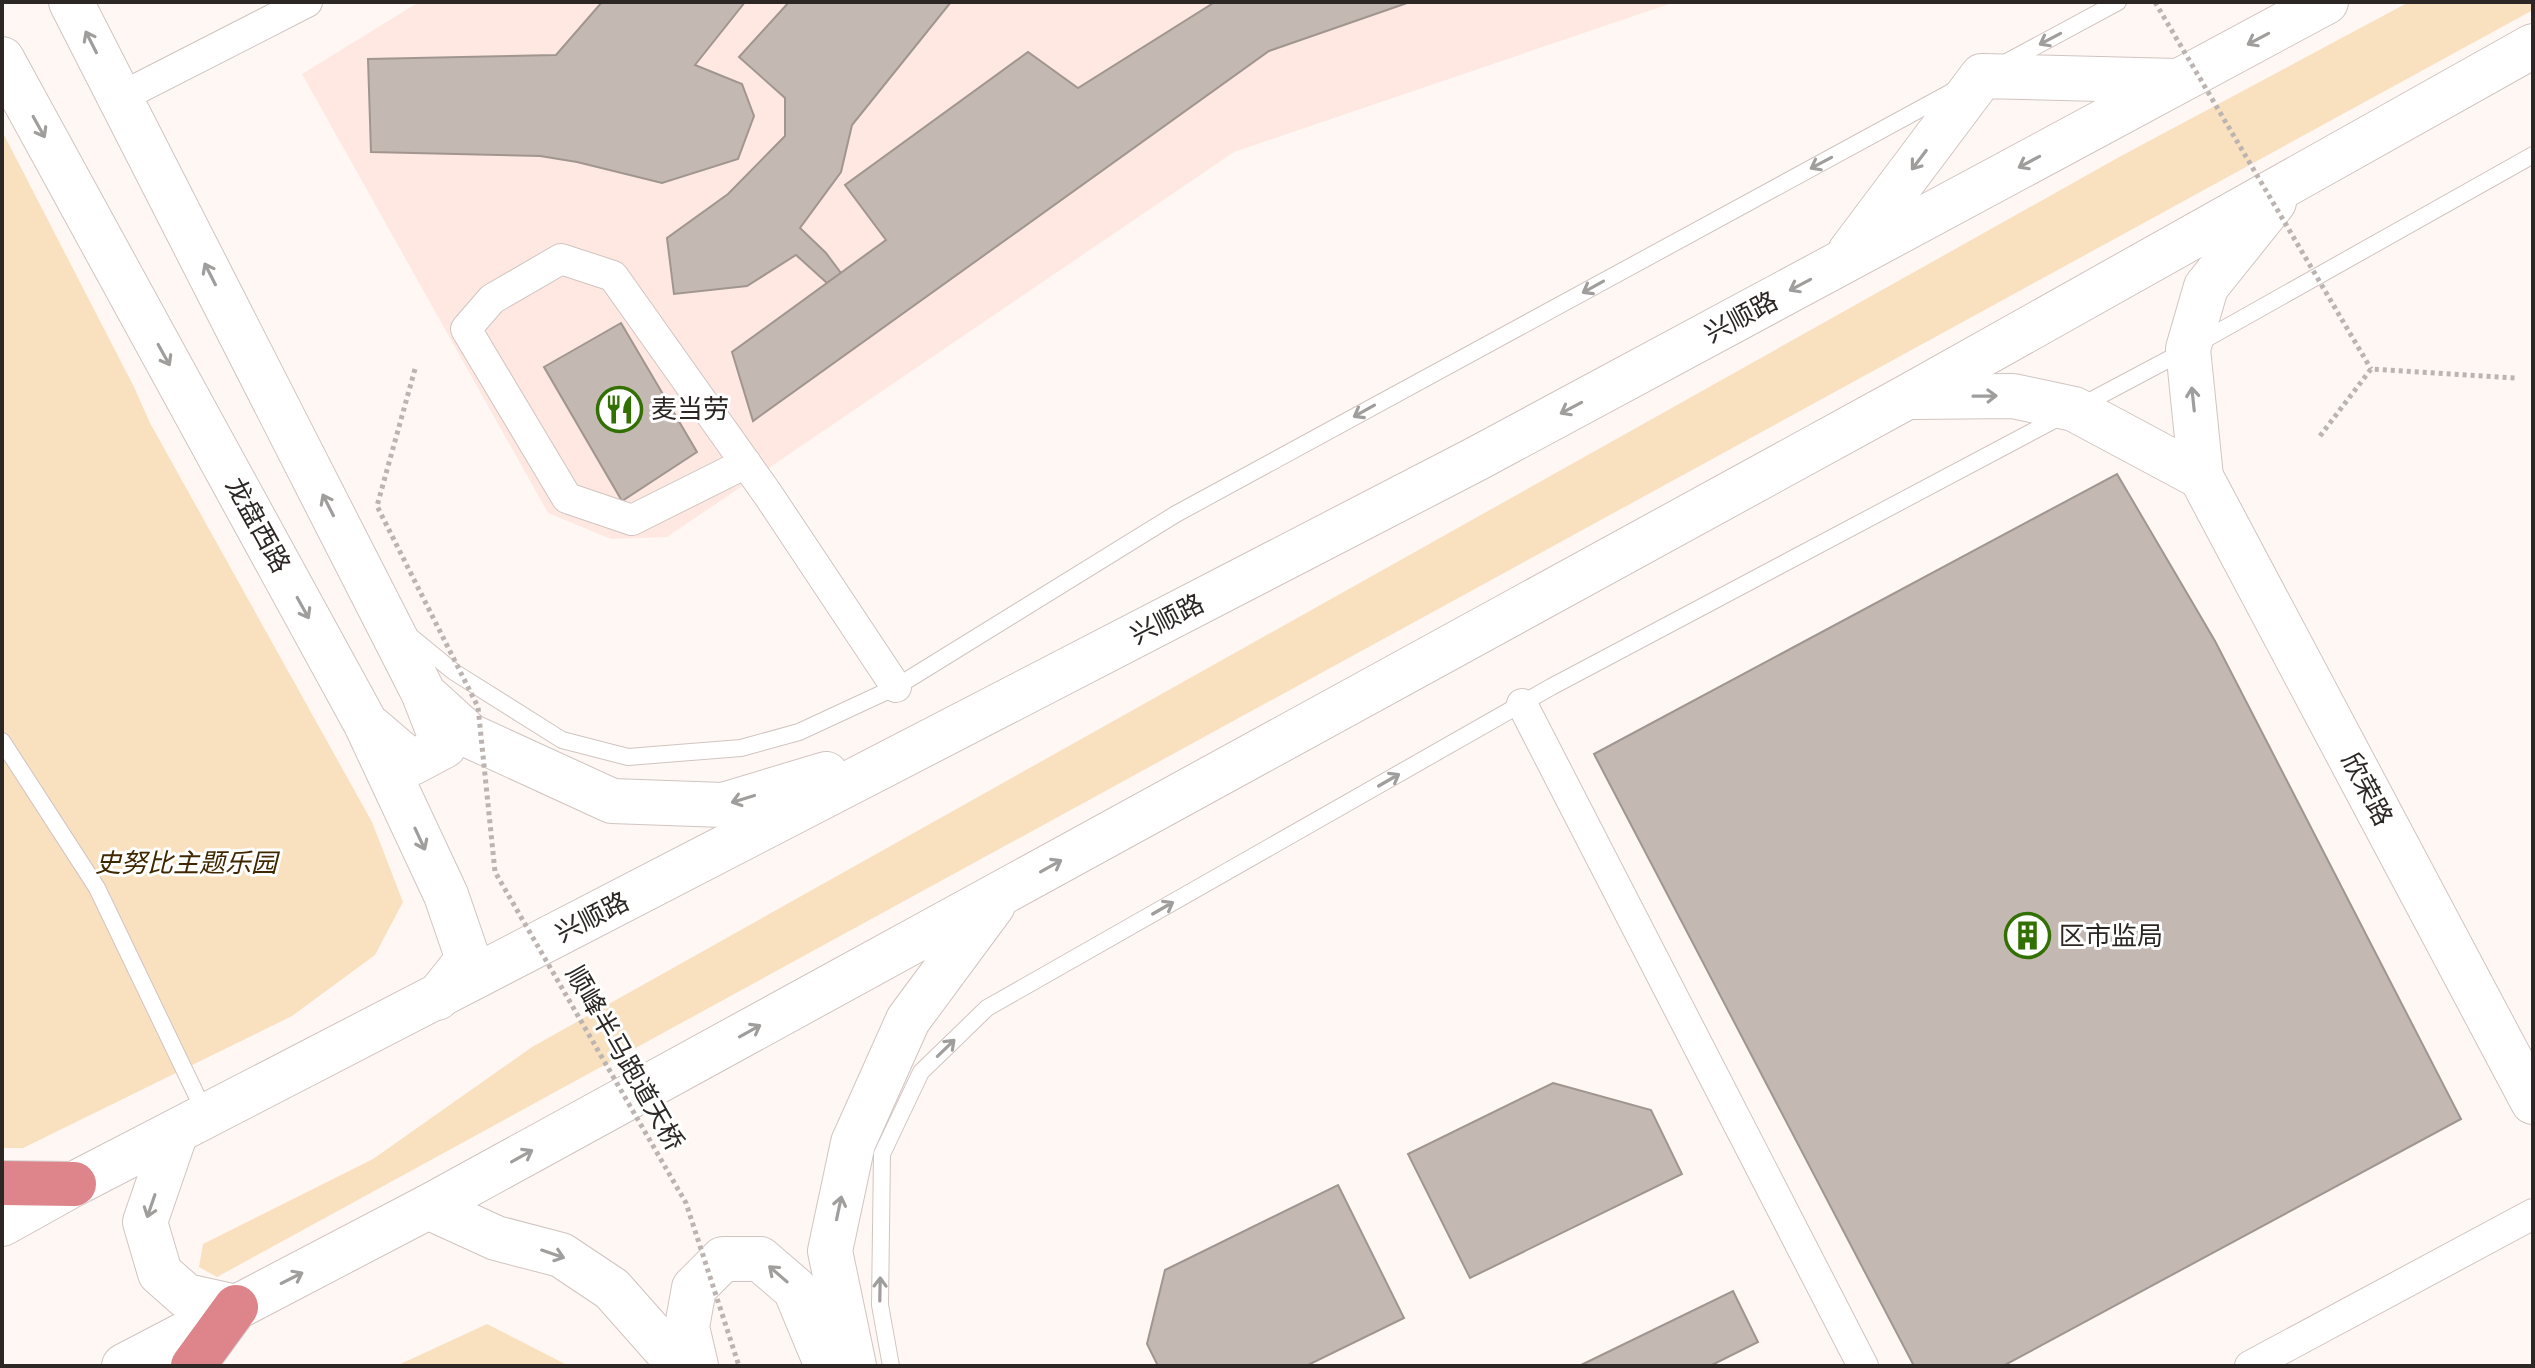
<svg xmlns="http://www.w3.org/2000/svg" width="2535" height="1368" font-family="Georgia,'Noto Sans SC',serif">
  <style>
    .built { fill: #fee8e1 }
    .green { fill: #f9e1c0 }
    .building { fill: #c4b9b2; stroke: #a0968f; stroke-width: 2 }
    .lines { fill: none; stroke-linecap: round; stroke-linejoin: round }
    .lane-casing { stroke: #d1c4c0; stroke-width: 18 }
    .street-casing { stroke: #d1c4c0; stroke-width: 32 }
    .secondary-casing { stroke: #d1c4c0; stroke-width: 46 }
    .highway-casing { stroke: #d5d4d3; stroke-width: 46 }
    .path { stroke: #bbb4b1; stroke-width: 5; stroke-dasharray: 4 4; stroke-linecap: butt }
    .lane { stroke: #fff; stroke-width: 16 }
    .street { stroke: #fff; stroke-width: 30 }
    .secondary { stroke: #fff; stroke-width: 44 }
    .highway { stroke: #dd858a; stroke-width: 44 }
    .path-bridge { stroke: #bbb4b1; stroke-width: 5; stroke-dasharray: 4 4; stroke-linecap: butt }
    .oneway { stroke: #a09e9d }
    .labels { text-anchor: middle; stroke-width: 6; stroke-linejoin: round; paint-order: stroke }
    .street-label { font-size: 26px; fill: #2c2725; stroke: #fff }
    .poi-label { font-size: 26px; fill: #2c2725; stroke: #fff; text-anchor: start }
    .park-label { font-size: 26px; font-style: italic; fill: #3f2800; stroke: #fff }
  </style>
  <rect width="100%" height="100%" fill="#fff7f4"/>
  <path class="built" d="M419,2H1675L1234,152L667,537L611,539L548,513L302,74Z"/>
  <g class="green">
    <path d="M2409,2H2533V10L217,1277L199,1267L203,1244L373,1159L532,1047L2121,156Z"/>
    <path d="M2,131L134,387L150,423L372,822L403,902L375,955L292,1016L23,1148H2Z"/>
    <path d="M487,1324L569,1366H396Z"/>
  </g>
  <g class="building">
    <path d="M602,2H745L695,65L742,84L754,116L738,159L662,183L577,162L540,156L371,152L368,59L556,55Z"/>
    <path d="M789,2H951L852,125L841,172L800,228L826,253L841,273L827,283L796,255L747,286L674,294L667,238L728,194L785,136V98L739,57Z"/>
    <path d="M1215,2H1410L1269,51L753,421L732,352L886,240L845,185L1028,52L1078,88Z"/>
    <path d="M621,323L697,452L622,501L544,367Z"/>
    <path d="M2117,474L2215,641L2461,1119L2003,1366H1914L1594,754Z"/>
    <path d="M1553,1083L1651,1110L1682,1174L1470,1278L1408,1154Z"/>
    <path d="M1338,1185L1404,1318L1306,1366H1158L1147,1344L1165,1270Z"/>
    <path d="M1733,1291L1758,1342L1710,1366H1579Z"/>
  </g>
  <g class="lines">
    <defs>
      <g id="lane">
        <path d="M2003,64L2118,2"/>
        <path d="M410,636L454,672L562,740L628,757L741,748L799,732L896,687L1176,514L1955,90"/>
        <path d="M2,741L97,888L206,1115"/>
        <path d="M891,1366L880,1305L882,1154L921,1072L987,1008L1551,687L2188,349L2533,155"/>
      </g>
      <g id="street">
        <path d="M119,98L307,2"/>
        <path d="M746,463L632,520L567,498L466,329L492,299L561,259L613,276L769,496L896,687"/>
        <path d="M1522,704L1863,1366"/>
        <path d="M2250,1366L2533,1214"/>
      </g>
      <g id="secondary">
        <path d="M71,2L424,694L470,736L612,801L723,805L826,774"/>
        <path d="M2,59L366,724L446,895L468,959L437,998"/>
        <path d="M2274,202L2206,287L2188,349L2201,477L2533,1102"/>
        <path d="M1850,252L1982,76L2177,81"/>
        <path d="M1914,397L2013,396L2074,409L2201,477"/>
        <path d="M371,728L412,763L444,746L425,697"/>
        <path d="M176,1132L145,1222L160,1273L186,1296L236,1307"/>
        <path d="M428,1207L496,1238L561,1255L612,1289L666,1350L684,1366"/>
        <path d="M2,1224L74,1184L1476,459L2326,2"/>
        <path d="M124,1366L428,1207L1907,397L2533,46"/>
        <path d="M696,1366L687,1327L694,1288L723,1259H760L795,1289L827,1366"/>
        <path d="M854,1366L830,1251L853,1143L908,1020L993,905"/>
      </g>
      <g id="highway">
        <path d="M2,1183L74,1184"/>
        <path d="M193,1366L236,1307"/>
      </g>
    </defs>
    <use href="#lane" class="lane-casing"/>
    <use href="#street" class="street-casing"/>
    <use href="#secondary" class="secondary-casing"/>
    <use href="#highway" class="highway-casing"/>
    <path class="path" d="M2320,436L2371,369L2516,378"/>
    <use href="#lane" class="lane"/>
    <use href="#street" class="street"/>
    <use href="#secondary" class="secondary"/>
    <use href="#highway" class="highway"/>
    <g class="path-bridge">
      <path d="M2155,2L2371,369"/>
      <path d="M415,369L377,506L478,707L495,872L686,1203L739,1366"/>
    </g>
  </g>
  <defs><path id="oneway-shaft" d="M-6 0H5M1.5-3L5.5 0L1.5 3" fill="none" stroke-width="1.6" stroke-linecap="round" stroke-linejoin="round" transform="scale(2)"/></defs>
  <g class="oneway">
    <use href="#oneway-shaft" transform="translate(2050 39) rotate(152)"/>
    <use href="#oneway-shaft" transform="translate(2258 39) rotate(152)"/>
    <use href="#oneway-shaft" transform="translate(91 42) rotate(-117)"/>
    <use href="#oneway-shaft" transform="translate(39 127) rotate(61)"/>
    <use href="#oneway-shaft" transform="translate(1919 160) rotate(127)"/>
    <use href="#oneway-shaft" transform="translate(2029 162) rotate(152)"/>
    <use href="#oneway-shaft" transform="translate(1821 163) rotate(152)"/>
    <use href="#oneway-shaft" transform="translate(210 274) rotate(-117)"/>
    <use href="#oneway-shaft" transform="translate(1800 285) rotate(152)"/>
    <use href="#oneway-shaft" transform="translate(1593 287) rotate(151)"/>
    <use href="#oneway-shaft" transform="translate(164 355) rotate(61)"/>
    <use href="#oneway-shaft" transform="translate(1985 396) rotate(-1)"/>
    <use href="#oneway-shaft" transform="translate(2193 399) rotate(-96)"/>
    <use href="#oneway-shaft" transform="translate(1571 408) rotate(152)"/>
    <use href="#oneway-shaft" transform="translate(1364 411) rotate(151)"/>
    <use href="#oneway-shaft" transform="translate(328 505) rotate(-117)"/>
    <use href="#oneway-shaft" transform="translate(303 608) rotate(61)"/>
    <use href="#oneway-shaft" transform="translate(1389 780) rotate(-30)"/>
    <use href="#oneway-shaft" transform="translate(743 799) rotate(163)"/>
    <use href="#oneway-shaft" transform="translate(420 839) rotate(65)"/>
    <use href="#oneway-shaft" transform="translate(1051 866) rotate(-29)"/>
    <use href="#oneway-shaft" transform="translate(1163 908) rotate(-30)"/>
    <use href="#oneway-shaft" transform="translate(750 1031) rotate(-29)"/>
    <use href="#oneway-shaft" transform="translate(946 1048) rotate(-44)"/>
    <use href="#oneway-shaft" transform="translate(522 1156) rotate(-29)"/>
    <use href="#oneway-shaft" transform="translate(151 1206) rotate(109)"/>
    <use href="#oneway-shaft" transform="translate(839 1208) rotate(-78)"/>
    <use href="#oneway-shaft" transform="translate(553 1254) rotate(19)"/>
    <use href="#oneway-shaft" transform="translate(778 1274) rotate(-139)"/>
    <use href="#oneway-shaft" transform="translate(292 1278) rotate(-27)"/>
    <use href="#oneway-shaft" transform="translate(880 1289) rotate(-89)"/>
  </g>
  <defs>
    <symbol id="restaurant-ring" viewBox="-11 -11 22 22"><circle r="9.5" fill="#fff" stroke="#337004" stroke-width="1.5"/><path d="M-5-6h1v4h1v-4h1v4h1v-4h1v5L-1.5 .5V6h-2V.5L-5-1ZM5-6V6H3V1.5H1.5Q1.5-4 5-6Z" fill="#337004"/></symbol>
    <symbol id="building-ring" viewBox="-11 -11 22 22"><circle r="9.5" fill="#fff" stroke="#337004" stroke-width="1.5"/><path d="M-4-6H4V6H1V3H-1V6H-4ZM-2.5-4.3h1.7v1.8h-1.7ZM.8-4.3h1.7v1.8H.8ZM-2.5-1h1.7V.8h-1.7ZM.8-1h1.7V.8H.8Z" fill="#337004"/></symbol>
  </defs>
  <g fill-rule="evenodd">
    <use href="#restaurant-ring" x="594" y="384" width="51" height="51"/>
    <use href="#building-ring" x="2002" y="910" width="51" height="51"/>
  </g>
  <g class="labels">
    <g class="street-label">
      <text transform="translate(1741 317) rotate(-28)" y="9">兴顺路</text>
      <text transform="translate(258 525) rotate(61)" y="9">龙盘西路</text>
      <text transform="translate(1167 619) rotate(-27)" y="9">兴顺路</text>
      <text transform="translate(2367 789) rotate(62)" y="9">欣荣路</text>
      <text transform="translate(592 917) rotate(-27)" y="9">兴顺路</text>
      <text transform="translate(625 1058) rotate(60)" y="9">顺峰半马跑道天桥</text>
    </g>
    <g class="poi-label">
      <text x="651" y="418">麦当劳</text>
      <text x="2059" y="945">区市监局</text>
    </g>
    <g class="park-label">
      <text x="186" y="872">史努比主题乐园</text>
    </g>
  </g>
  <rect width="2535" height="1368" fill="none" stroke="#2c2725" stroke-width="8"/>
</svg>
